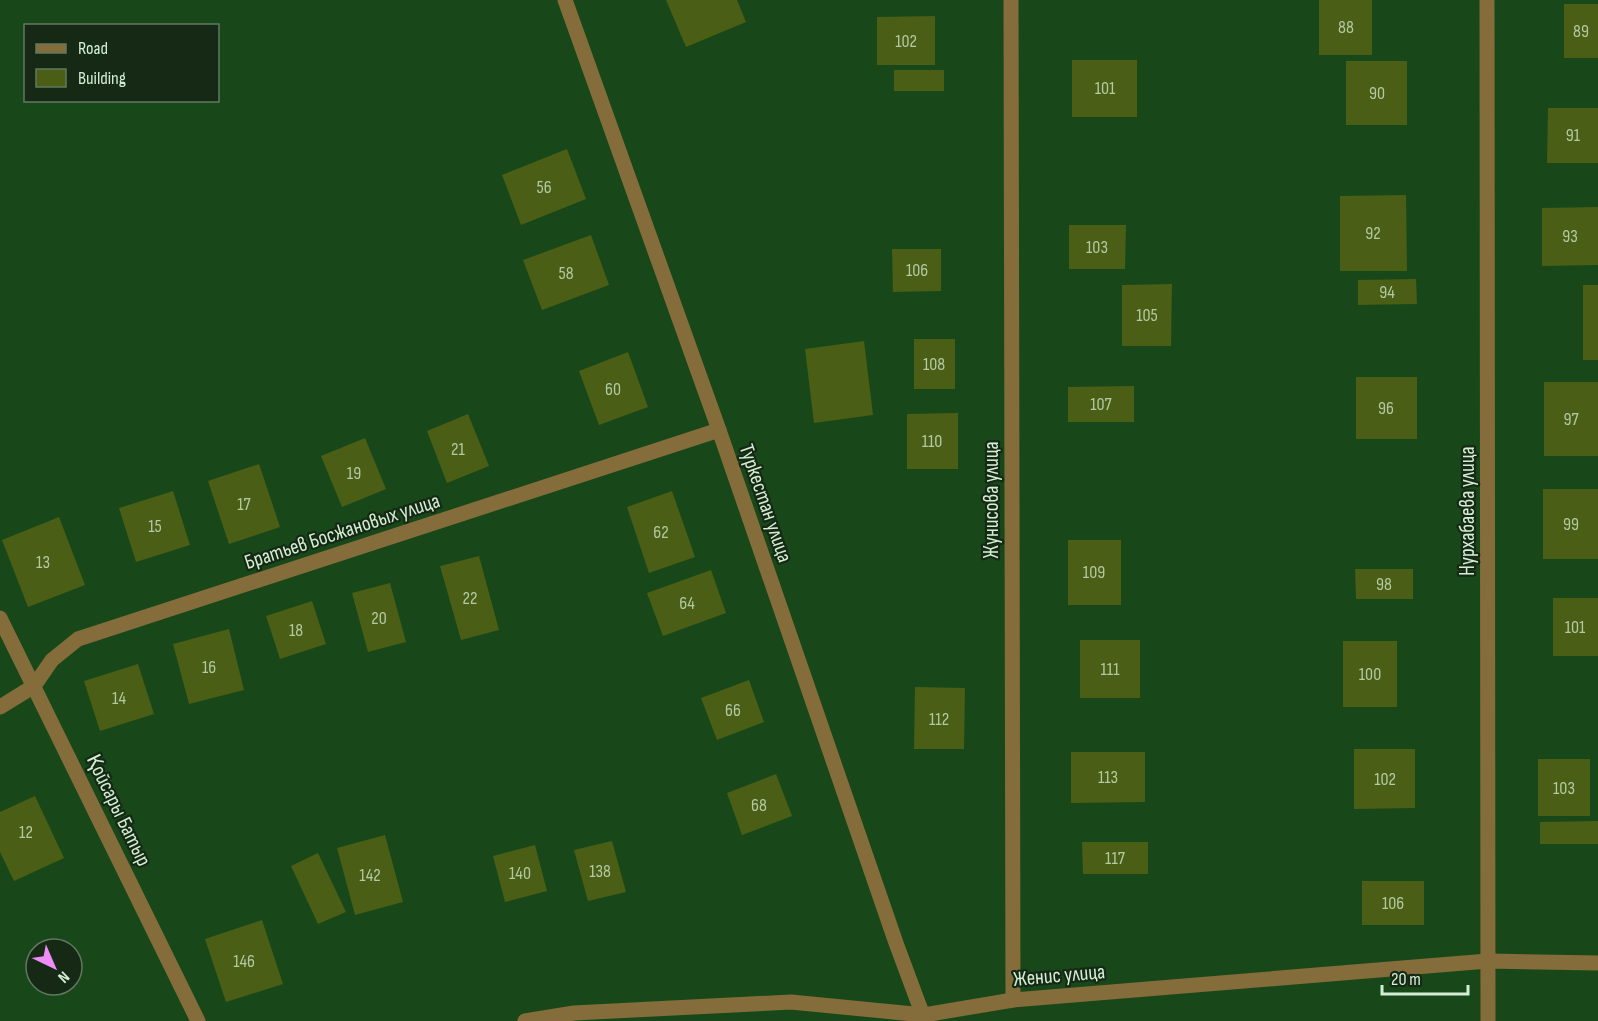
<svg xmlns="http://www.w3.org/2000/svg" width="1598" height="1021" font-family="'Sofia Sans Condensed',sans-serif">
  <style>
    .building { fill: #4a5e15 }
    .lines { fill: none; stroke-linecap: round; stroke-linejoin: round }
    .minor { stroke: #856d3b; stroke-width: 15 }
    .labels { text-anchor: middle; stroke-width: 4.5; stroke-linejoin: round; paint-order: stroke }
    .number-label { font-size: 18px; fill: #b2caa4 }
    .street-label { font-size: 21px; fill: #d4eed3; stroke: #152914 }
  </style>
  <rect width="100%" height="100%" fill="#184819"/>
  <g class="building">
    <path d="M666,0H737L746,22L686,47Z"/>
    <rect x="1319" y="0" width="53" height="55"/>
    <rect x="1564" y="4" width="34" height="54"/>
    <path d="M935,16V65H877V17Z"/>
    <rect x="1072" y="60" width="65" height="57"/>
    <rect x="1346" y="61" width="61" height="64"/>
    <rect x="894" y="70" width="50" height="21"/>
    <path d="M1548,108H1598V163H1547Z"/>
    <path d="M567,149L586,199L521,225L502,175Z"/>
    <path d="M1406,195L1407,271H1340V196Z"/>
    <path d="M1598,207V265L1542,266V208Z"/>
    <path d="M1069,225H1126L1125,269H1069Z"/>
    <path d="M591,235L609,285L542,310L523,260Z"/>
    <path d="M892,249H941V291L893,292Z"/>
    <path d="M1416,279L1417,304L1358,305V280Z"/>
    <path d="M1172,284L1171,346H1122V285Z"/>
    <rect x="1583" y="285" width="15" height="75"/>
    <rect x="914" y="339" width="41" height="50"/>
    <path d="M864,341L873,415L814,423L805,349Z"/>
    <path d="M628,352L648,407L599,425L579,371Z"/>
    <rect x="1356" y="377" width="61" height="62"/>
    <rect x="1544" y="382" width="54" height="74"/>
    <path d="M1134,386V422H1068V387Z"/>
    <path d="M958,413V469H907V414Z"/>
    <path d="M468,414L489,466L447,483L427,431Z"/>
    <path d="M365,438L386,489L342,507L321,456Z"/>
    <path d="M259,464L280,527L229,544L208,481Z"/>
    <rect x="1543" y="489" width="55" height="70"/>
    <path d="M173,491L190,545L136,562L119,508Z"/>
    <path d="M672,491L695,557L649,573L627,507Z"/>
    <path d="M59,517L85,585L28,607L2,540Z"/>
    <rect x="1068" y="540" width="53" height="65"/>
    <path d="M479,556L499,630L461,640L440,566Z"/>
    <path d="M1355,569H1413V599H1356Z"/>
    <path d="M711,570L726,613L663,636L647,593Z"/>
    <path d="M390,583L406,642L368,652L352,593Z"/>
    <rect x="1553" y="598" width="45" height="58"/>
    <path d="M312,601L326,644L280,659L266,616Z"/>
    <path d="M229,629L244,690L189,704L173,644Z"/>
    <rect x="1080" y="640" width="60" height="58"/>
    <rect x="1343" y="641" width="54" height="66"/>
    <path d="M138,664L154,714L100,731L84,681Z"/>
    <path d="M749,680L764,722L717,740L701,698Z"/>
    <path d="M915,687L965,688L964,749H914Z"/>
    <path d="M1354,749H1415V808L1354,809Z"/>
    <path d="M1071,752H1145V802L1071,803Z"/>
    <rect x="1538" y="759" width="52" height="57"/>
    <path d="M776,774L792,816L742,835L727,793Z"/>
    <path d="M35,796L64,858L14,881L0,852V812Z"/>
    <path d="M1598,821V844H1540V822Z"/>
    <path d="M385,835L403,902L355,915L337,848Z"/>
    <path d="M612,841L626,892L588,901L574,850Z"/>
    <path d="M1082,842H1148V874H1083Z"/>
    <path d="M535,845L547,891L505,902L493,856Z"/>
    <path d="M318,853L346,912L318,924L291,866Z"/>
    <rect x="1362" y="881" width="62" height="44"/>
    <path d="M262,920L283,984L226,1002L205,939Z"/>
  </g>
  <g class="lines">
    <g class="minor">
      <path d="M565,0L719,430L896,943L925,1021"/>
      <path d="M1011,0L1013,1000"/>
      <path d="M1487,0L1488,1021"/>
      <path d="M0,618L198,1021"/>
      <path d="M0,707L34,686L52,660L78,639L719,430"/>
      <path d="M525,1021L574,1013L791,1002L924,1015L1013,1000L1488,961L1598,963"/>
    </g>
  </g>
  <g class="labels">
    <g class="number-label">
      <text x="1346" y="33">88</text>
      <text x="1581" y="37">89</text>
      <text x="906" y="47">102</text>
      <text x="1105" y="94">101</text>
      <text x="1377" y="99">90</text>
      <text x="1573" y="141">91</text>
      <text x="544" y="193">56</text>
      <text x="1373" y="239">92</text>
      <text x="1570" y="242">93</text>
      <text x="1097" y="253">103</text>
      <text x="917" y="276">106</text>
      <text x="566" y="279">58</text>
      <text x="1387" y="298">94</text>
      <text x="1147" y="321">105</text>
      <text x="934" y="370">108</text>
      <text x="613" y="395">60</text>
      <text x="1101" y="410">107</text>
      <text x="1386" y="414">96</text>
      <text x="1571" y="425">97</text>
      <text x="932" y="447">110</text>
      <text x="458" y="455">21</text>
      <text x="354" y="479">19</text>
      <text x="244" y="510">17</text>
      <text x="1571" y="530">99</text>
      <text x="155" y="532">15</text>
      <text x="661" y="538">62</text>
      <text x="43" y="568">13</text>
      <text x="1094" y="578">109</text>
      <text x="1384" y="590">98</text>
      <text x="470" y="604">22</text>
      <text x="687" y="609">64</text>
      <text x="379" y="624">20</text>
      <text x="1575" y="633">101</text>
      <text x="296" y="636">18</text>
      <text x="209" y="673">16</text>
      <text x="1110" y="675">111</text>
      <text x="1370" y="680">100</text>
      <text x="119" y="704">14</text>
      <text x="733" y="716">66</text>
      <text x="939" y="725">112</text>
      <text x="1108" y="783">113</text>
      <text x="1385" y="785">102</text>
      <text x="1564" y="794">103</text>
      <text x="759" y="811">68</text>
      <text x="26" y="838">12</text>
      <text x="1115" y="864">117</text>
      <text x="600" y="877">138</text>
      <text x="520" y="879">140</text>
      <text x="370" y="881">142</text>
      <text x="1393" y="909">106</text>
      <text x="244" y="967">146</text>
    </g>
    <g class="street-label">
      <text transform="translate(991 500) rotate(-90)" y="7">Жунисова улица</text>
      <text transform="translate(766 503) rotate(71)" y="7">Туркестан улица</text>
      <text transform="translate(1467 511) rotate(-90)" y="7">Нурхабаева улица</text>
      <text transform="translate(342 531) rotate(-18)" y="7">Братьев Босжановых улица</text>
      <text transform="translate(119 810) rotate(64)" y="7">Қойсары Батыр</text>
      <text transform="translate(1059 975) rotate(-5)" y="7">Женис улица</text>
    </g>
  </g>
  <rect x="24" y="24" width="195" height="78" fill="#152914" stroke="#617860" stroke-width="1.5"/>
  <rect x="36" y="44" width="30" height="9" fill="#856d3b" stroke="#617860" stroke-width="1.5"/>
  <text x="78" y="54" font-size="18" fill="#d4eed3">Road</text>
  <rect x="36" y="69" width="30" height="18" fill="#4a5e15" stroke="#617860" stroke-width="1.5"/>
  <text x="78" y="84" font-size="18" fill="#d4eed3">Building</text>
  <g transform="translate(54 967) rotate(136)"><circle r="28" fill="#152914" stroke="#617860" stroke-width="1.5"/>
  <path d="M0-4.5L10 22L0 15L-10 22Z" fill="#ee8cf8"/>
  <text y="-9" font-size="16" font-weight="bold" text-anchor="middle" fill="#d4eed3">N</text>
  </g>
  <path d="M1382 985v9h86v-9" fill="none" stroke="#d4eed3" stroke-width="3"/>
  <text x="1391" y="985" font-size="18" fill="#d4eed3" stroke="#152914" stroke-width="4.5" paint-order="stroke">20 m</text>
</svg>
